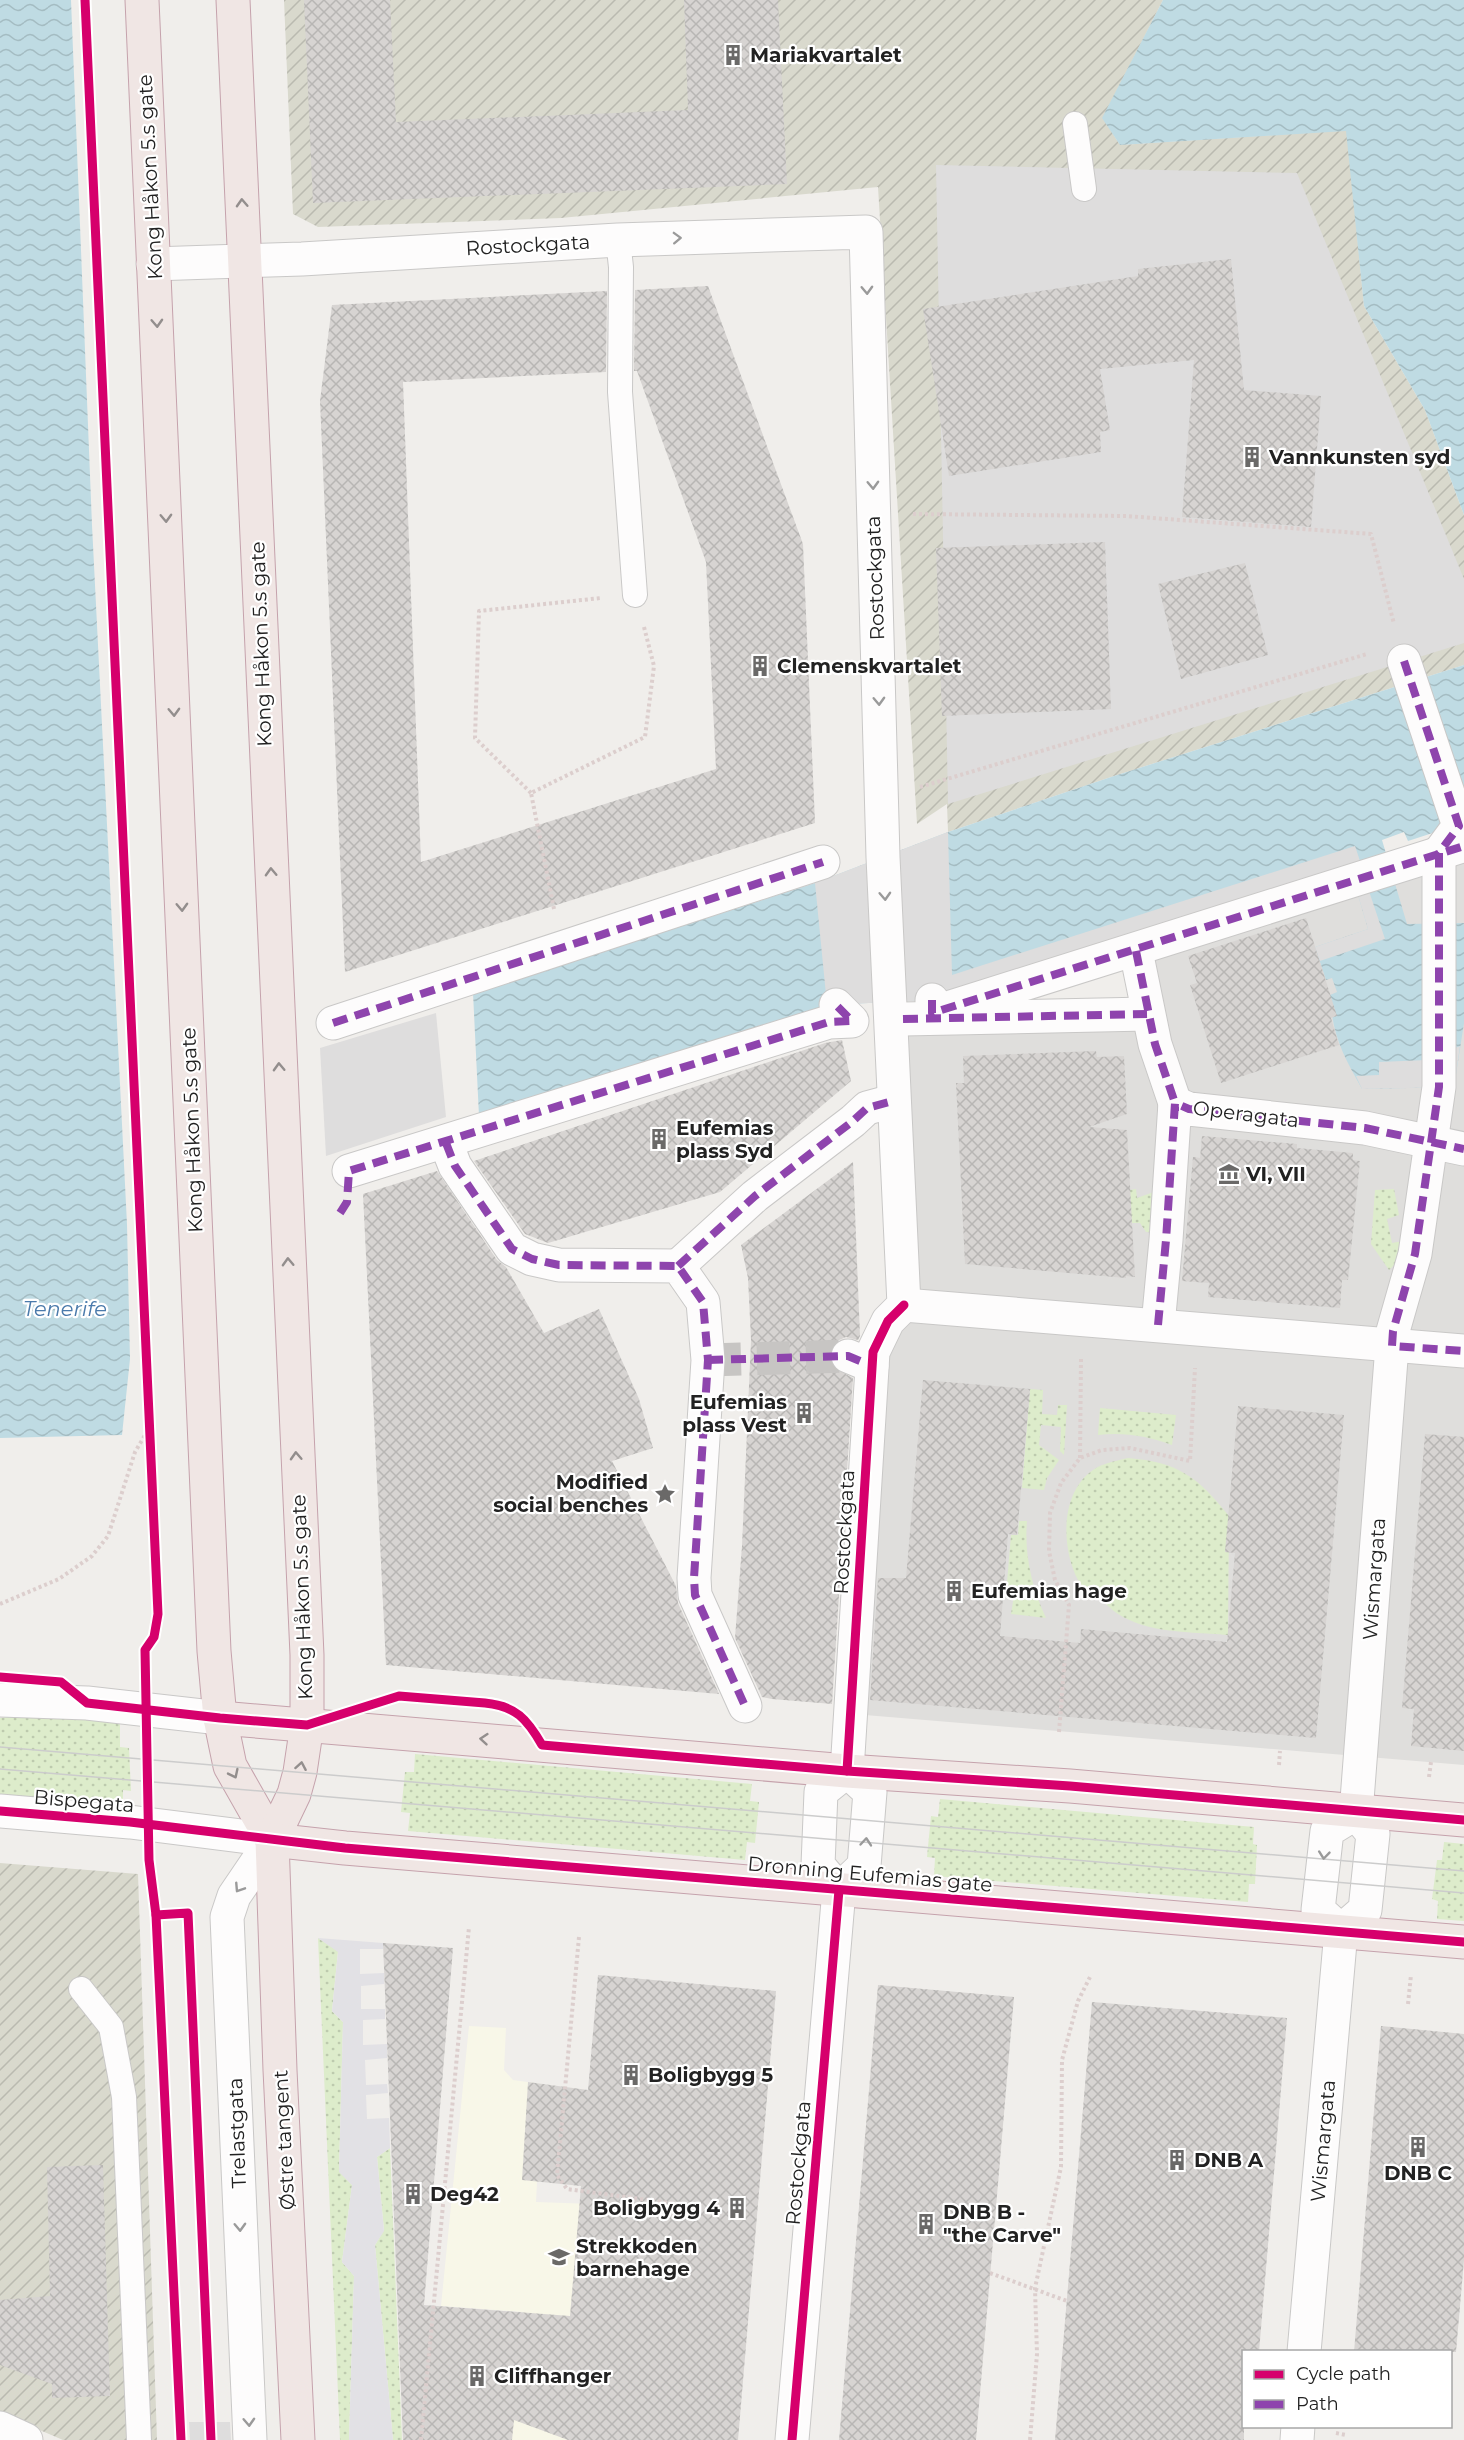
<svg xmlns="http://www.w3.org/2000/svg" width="1464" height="2440" font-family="Montserrat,sans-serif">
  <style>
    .residential { fill: #dfdedc }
    .education { fill: #f8f7e8 }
    .construction { fill: url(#construction-furrows) }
    .grass { fill: url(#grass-dots) }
    .plaza { fill: #e2e1e5 }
    .water { fill: url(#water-waves) }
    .pier { fill: #dedddd }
    .building { fill: url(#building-cross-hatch) }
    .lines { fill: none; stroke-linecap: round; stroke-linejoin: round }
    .pedestrian-tunnel { stroke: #c7c5c3; stroke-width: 33; stroke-dasharray: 33 16; stroke-linecap: butt }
    .service-casing { stroke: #c9c8c7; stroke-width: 26 }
    .pedestrian-casing { stroke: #c9c8c7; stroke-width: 35 }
    .minor-casing { stroke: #c9c8c7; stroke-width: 35 }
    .tertiary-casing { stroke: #c9c8c7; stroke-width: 35 }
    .trunk-casing { stroke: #c5a2ac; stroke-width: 35 }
    .path { stroke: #dccecd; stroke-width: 4; stroke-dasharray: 3 3; stroke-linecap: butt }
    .service { stroke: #fdfcfc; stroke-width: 24 }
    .pedestrian { stroke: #fdfcfc; stroke-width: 33 }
    .minor { stroke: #fdfcfc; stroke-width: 33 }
    .tertiary { stroke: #fdfcfc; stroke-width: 33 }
    .trunk { stroke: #f0e6e4; stroke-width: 33 }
    .tram { stroke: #ccc; stroke-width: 1.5 }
    .quiet { stroke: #8e44ad; stroke-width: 8; stroke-dasharray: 15 8; stroke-linecap: butt }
    .cycleway-casing { stroke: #fff; stroke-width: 13 }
    .cycleway { stroke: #d6006c; stroke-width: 9 }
    .oneway { stroke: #938e8d }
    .oneway2 { stroke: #9a9a9a }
    .labels { text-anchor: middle; stroke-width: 4.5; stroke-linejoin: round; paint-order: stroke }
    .poi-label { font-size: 20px; font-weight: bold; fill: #222; stroke: #fff; text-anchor: start }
    .street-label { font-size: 20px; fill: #222; stroke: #fff }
    .water-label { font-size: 21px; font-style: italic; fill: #4a7aab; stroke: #fff }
  </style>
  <defs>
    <pattern id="construction-furrows" width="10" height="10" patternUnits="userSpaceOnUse" patternTransform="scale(1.5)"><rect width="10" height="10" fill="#d9d9cd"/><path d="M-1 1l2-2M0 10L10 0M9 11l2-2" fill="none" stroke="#babab0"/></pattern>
    <pattern id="grass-dots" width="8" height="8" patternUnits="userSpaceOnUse" patternTransform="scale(1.5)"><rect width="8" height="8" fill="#ddeccb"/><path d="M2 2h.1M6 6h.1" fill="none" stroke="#bdcaae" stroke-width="1.8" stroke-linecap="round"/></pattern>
    <pattern id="water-waves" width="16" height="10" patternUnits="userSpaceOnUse" patternTransform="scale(1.5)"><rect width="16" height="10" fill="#bfdbe3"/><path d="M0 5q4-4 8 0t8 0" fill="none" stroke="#a4bcc2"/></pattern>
    <pattern id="building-cross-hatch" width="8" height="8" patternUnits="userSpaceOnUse" patternTransform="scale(1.5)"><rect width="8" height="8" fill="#d7d4d2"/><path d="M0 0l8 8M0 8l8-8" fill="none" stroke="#b8b6b4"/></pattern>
  </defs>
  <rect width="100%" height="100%" fill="#f0eeeb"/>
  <path class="residential" d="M1464,846V1765L853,1714L872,1366L904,1305L895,1043L914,1019L1147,1014L1136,951Z"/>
  <path class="education" d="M469,2026L506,2028L504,2070L513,2080L542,2084L536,2202L677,2207L656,2440H511L523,2312L441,2306Z"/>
  <g class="construction">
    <path d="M284,0H1163L1103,118L1120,145L1347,130L1364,306L1425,410L1464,515V665L1114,776L948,832L947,804L917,824L878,187L561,218L318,227L293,214Z"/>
    <path d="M0,1863L138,1874L157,2440H63L0,2413Z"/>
  </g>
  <g class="grass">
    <path d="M1136,1189L1137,1198L1162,1189L1159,1233L1146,1232L1140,1223H1126L1124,1191Z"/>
    <path d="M1394,1189L1399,1215L1387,1219L1392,1243L1403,1241L1407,1253L1389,1270L1371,1244L1375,1190Z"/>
    <path d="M1030,1389L1043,1390L1042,1414L1057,1415L1058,1405H1067L1064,1455L1060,1451L1061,1427L1041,1425L1039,1445L1059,1460L1047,1478L1044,1490L1022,1488Z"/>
    <path d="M1100,1408L1176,1415L1172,1445C1147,1436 1124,1432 1098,1435Z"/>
    <path d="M1128,1458C1178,1462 1198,1477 1229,1516L1228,1635C1184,1631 1125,1635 1098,1594L1092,1598C1087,1592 1082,1586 1078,1580C1061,1547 1060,1493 1093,1470C1103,1463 1116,1461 1128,1458Z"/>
    <path d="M1019,1521H1027C1024,1555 1032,1588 1046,1618L1011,1614L1014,1595L1006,1594L1011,1535H1018Z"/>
    <path d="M22,1715L120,1720V1747L129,1748L131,1791L123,1790V1808L0,1797V1718Z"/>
    <path d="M415,1754L752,1784L750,1801L759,1802L755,1843L747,1842L745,1860L408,1831L410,1813L401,1812L405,1772H414Z"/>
    <path d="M940,1799L1254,1827L1253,1844L1257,1845L1255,1884H1249L1248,1902L934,1876L935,1858L927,1857L931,1816L938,1817Z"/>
    <path d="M1444,1842L1464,1844V1921L1437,1919L1438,1901L1432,1899L1437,1860H1442Z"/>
    <path d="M318,1938L338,1951L332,2011L343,2022L339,2171L352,2185L342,2262L354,2276L349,2440H340Z"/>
    <path d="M390,2148L402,2440H393L375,2245L384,2230L377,2157Z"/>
  </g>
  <path class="plaza" d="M318,1938L383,1943V1949H360V1974L384,1973V1984L361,1986V2009H385V2019L363,2020V2045L387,2044V2058L365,2060L366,2085L387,2084L388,2093L366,2095L367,2119L389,2118L390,2148L377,2157L384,2231L375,2245L393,2440H349L354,2276L342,2262L352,2185L339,2172L343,2022L332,2011L338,1952Z"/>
  <g class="water">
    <path d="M0,0H71L92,525L127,1224L130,1359L122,1435L0,1438Z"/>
    <path d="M1163,0H1464V515L1425,410L1364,306L1346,131L1120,145L1102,118Z"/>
    <path d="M1464,665V814L1448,828L1408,841L1404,832L1382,840L1407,924L1464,923V1023L1454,1087L1362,1089C1343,1055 1332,1035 1330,995L1337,992L1332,978L1326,980L1315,947L1368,929L1358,895L953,999L827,1005L479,1116L473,993L815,883L948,832L1114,776Z"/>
  </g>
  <g class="pier">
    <path d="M936,165L1297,173L1464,579V643L948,804Z"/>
    <path d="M948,832L952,975L1355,846L1360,861L953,999L827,1005L815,883Z"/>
    <path d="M1369,891L1385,939L1320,961L1315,947L1368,929L1358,895Z"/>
    <path d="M436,1013L446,1117L326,1156L320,1048Z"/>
    <path d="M1460,1046L1454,1087L1362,1089L1356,1076L1379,1075V1062L1427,1060Z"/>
    <path d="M189,2422H230L231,2440H190Z"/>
  </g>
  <g class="building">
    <path d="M304,0H390L396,122L688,110L684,0H778L787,184L313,203Z"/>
    <path d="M1231,259L1244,390L1321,396L1311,527L1182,517L1194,360L1100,369L1110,430L1100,432L1101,452L949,476L923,309L1138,276V269Z"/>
    <path d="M708,286L803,544L815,823L345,972L320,401L332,305L607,291L606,372L403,382L421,862L716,769L706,562L637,371H634L635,290Z"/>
    <path d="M1105,542L1111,709L942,716L936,548Z"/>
    <path d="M1245,563L1268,655L1181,679L1158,584Z"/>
    <path d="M1306,918L1337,1016L1331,1018L1339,1045L1221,1083L1190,985L1197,983L1188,956Z"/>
    <path d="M842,1040L851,1081L720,1192L548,1243L525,1234L474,1161L825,1043Z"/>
    <path d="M1096,1051L1097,1057L1124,1056L1127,1114L1089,1127L1127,1130L1135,1277L1126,1276V1278L965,1264L956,1083H964L963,1056Z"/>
    <path d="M1202,1136L1297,1144V1148L1353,1153V1160L1360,1161L1348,1280H1342L1340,1308L1208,1297L1209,1283L1182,1281L1193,1157L1200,1158Z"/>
    <path d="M853,1162L860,1336L858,1340L846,1337L837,1341L831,1348L829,1358L834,1368L853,1378L832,1704L772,1699L762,1697L735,1638L742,1546L751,1340L748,1278L741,1245Z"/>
    <path d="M437,1171L497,1260L506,1267L544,1333L599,1309L639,1399L653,1448L612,1461L676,1586L678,1603L719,1694L386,1665L363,1194Z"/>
    <path d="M923,1380L1030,1389L1017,1535L1008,1534L1000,1636L1080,1643L1081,1629L1227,1642L1235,1553L1225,1552L1238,1406L1344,1415L1316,1738L870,1700L878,1578H906Z"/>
    <path d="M1425,1434L1464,1437V1751L1411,1746L1414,1709L1402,1708Z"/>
    <path d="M383,1943L453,1948L424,2305L570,2316L581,2186L522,2180L528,2082L588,2090L598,1975L776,1991L738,2440H568L514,2420L512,2440H403Z"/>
    <path d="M878,1985L1014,1997L976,2440H839Z"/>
    <path d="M1092,2002L1287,2018L1259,2352H1244V2440H1055Z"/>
    <path d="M1381,2026L1464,2034V2260L1456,2352H1354Z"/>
    <path d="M103,2165L110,2396L52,2398V2384L0,2365V2300L50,2296L47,2167Z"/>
  </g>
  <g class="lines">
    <path class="pedestrian-tunnel" d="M708,1360L848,1356"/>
    <defs>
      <g id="service">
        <path d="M1075,124L1084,189"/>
        <path d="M618,240L621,267L620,392L635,595"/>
        <path d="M81,1989L111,2027L124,2097L139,2440"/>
      </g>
      <g id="pedestrian">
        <path d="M1136,951L1155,1044L1175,1103V1117"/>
        <path d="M932,1000V1013L1459,847"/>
        <path d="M903,1019L1147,1014"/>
        <path d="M333,1023L823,862"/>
        <path d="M446,1143L455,1166L512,1249L532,1259L559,1265L678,1266L703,1302L708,1360L694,1578L695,1595L745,1706"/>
        <path d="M349,1171L829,1022L852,1021L836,1005"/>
        <path d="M678,1266L755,1196L853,1121L867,1108L893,1101"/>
        <path d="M1158,1325L1166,1240L1175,1103L1189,1109L1365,1128L1464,1149"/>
        <path d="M1392,1346L1393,1331L1415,1254L1439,1087V853L1459,826L1404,661"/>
        <path d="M848,1356L872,1366"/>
      </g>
      <g id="minor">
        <path d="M153,264L302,259L618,240L866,232L883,857L904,1305L888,1321L873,1352L847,1771L821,1792L818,1865L839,1890"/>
        <path d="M904,1305L1464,1351"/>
        <path d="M1341,1931L1318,1910L1327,1831L1356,1813"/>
        <path d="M1304,2352L1341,1931L1365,1910L1373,1834L1356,1813L1392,1346"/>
        <path d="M0,2428L26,2440"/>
        <path d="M250,2440L227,1917L234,1896L272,1840"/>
        <path d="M792,2440L839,1890L864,1866L870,1792L847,1771"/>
        <path d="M1297,2440L1298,2426"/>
      </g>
      <g id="tertiary">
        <path d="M0,1700L87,1703L220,1718"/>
        <path d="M0,1811L130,1822L272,1840"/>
      </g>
      <g id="trunk">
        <path d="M142,0L214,1651L220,1718L230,1766L272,1840"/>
        <path d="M233,0L307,1655V1725L300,1772L294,1794L272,1840L280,2070L298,2440"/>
        <path d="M220,1718L847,1771L1070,1786L1464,1820"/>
        <path d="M272,1840L345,1848L1464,1942"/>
      </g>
    </defs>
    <use href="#service" class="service-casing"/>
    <use href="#pedestrian" class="pedestrian-casing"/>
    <use href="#minor" class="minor-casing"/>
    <use href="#tertiary" class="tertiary-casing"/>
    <use href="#trunk" class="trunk-casing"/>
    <g class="path">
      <path d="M913,514L1126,516L1371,534L1394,624"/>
      <path d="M920,787L1367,654"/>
      <path d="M531,793L475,738L479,611L601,598"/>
      <path d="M554,909L531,793L645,737L654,666L644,627"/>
      <path d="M1080,1458L1081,1359"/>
      <path d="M0,1604L59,1579L92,1556L108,1536L135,1452L148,1430"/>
      <path d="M1059,1732L1069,1605L1055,1580L1049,1551L1050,1513L1061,1483L1080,1458L1102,1450L1130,1448L1190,1461L1195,1368"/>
      <path d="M1279,1765L1280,1751"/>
      <path d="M1429,1777L1431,1762"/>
      <path d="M579,1937L557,2175L567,2189L677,2204"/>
      <path d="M1408,2004L1411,1975"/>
      <path d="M990,2273L1067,2301"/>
      <path d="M1336,2433L1346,2435"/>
      <path d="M421,2440L469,1927"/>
      <path d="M1030,2440L1037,2354L1035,2288L1061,2167L1062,2060L1078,2001L1090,1977"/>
    </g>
    <use href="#service" class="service"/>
    <use href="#pedestrian" class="pedestrian"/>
    <use href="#minor" class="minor"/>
    <use href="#tertiary" class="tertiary"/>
    <use href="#trunk" class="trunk"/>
    <g class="tram">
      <path d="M0,1747L1464,1871"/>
      <path d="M0,1769L1464,1893"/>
    </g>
    <g class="quiet">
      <path d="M1404,661L1459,826L1439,853V1087L1415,1254L1393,1331L1392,1346L1464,1351"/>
      <path d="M1136,951L1155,1044L1175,1103V1111"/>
      <path d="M932,1000V1013L1464,846"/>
      <path d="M903,1019L1147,1014"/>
      <path d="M333,1023L823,862"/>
      <path d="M446,1143L455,1166L512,1249L532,1259L559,1265L678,1266L703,1302L708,1360L694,1578L695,1595L745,1706"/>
      <path d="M340,1213L347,1202L349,1171L829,1022L852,1021L836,1005"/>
      <path d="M678,1266L755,1196L853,1121L867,1108L893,1101"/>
      <path d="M1158,1325L1166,1240L1175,1103L1189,1109L1365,1128L1464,1149"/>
      <path d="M708,1360L848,1356L872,1366"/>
    </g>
    <defs>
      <g id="cycleway">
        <path d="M85,0L158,1614L154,1637L145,1650L149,1860L156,1915L181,2440"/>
        <path d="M0,1677L61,1682L87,1703L220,1718L307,1725L399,1696L485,1703C516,1706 527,1719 542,1745L847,1771L1070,1786L1464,1820"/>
        <path d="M847,1771L873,1352L888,1321L904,1305"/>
        <path d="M0,1811L130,1822L345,1848L1464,1942"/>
        <path d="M156,1915L188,1913L211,2440"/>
        <path d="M792,2440L839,1890"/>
      </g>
    </defs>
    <use href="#cycleway" class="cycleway-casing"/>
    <use href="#cycleway" class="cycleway"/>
  </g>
  <defs><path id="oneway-chevron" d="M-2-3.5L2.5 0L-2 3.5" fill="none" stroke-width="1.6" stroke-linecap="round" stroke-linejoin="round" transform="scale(1.5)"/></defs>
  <g class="oneway">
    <use href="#oneway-chevron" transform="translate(242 203) rotate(-93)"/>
    <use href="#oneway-chevron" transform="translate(157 323) rotate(87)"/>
    <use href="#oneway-chevron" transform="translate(166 518) rotate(88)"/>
    <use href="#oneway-chevron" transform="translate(174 712) rotate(88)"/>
    <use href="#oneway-chevron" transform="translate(271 872) rotate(-92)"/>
    <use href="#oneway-chevron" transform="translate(182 907) rotate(88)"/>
    <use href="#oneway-chevron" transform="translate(279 1067) rotate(-92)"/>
    <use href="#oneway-chevron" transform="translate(288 1262) rotate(-92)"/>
    <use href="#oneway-chevron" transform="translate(296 1456) rotate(-93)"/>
    <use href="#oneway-chevron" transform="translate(484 1739) rotate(-175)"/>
    <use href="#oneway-chevron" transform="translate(301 1766) rotate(-80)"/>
    <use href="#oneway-chevron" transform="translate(234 1774) rotate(64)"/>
  </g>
  <g class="oneway2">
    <use href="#oneway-chevron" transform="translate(677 238) rotate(-2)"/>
    <use href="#oneway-chevron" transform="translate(867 290) rotate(88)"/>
    <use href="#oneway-chevron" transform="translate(873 485) rotate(88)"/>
    <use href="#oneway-chevron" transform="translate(879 701) rotate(88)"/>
    <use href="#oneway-chevron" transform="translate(885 896) rotate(87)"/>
    <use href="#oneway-chevron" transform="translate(866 1842) rotate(-85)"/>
    <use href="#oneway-chevron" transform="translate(1324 1855) rotate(96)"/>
    <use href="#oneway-chevron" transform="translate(239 1888) rotate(123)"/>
    <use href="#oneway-chevron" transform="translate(240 2227) rotate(88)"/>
    <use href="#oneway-chevron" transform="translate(249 2422) rotate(87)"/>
  </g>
  <defs>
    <symbol id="building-bare" viewBox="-9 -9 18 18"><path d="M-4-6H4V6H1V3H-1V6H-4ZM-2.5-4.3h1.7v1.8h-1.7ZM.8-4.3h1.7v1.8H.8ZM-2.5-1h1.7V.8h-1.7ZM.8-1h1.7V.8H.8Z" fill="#6a6968" stroke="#fff" stroke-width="2.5" paint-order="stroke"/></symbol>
    <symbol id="museum-bare" viewBox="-9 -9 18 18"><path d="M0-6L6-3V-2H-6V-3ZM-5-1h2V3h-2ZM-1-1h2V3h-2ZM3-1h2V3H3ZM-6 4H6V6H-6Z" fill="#6a6968" stroke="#fff" stroke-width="2.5" paint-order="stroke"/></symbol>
    <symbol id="sight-bare" viewBox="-9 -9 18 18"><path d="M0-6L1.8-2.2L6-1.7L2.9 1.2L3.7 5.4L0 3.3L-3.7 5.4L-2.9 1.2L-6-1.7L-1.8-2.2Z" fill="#6a6968" stroke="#fff" stroke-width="2.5" paint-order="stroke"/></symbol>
    <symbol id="school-bare" viewBox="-9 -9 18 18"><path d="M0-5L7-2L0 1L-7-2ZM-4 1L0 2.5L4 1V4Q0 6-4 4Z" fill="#6a6968" stroke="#fff" stroke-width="2.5" paint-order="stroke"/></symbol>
  </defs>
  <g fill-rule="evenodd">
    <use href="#building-bare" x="718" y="40" width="30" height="30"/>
    <use href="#building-bare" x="1237" y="442" width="30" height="30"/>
    <use href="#building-bare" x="745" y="651" width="30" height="30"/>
    <use href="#building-bare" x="644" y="1124" width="30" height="30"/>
    <use href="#museum-bare" x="1214" y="1159" width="30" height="30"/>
    <use href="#building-bare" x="789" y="1398" width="30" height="30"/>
    <use href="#sight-bare" x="650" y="1479" width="30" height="30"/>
    <use href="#building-bare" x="939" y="1576" width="30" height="30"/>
    <use href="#building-bare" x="616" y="2060" width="30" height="30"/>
    <use href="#building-bare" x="1403" y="2132" width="30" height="30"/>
    <use href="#building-bare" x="1162" y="2145" width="30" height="30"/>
    <use href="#building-bare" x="398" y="2179" width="30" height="30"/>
    <use href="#building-bare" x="722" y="2193" width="30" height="30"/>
    <use href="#building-bare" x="911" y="2209" width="30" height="30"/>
    <use href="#school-bare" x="544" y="2242" width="30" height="30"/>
    <use href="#building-bare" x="462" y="2361" width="30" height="30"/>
  </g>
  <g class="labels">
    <g class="poi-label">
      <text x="750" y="62">Mariakvartalet</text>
      <text x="1269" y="464">Vannkunsten syd</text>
      <text x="777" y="673">Clemenskvartalet</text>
      <text x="676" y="1135">Eufemias<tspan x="676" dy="23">plass Syd</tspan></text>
      <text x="1246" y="1181">VI, VII</text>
      <text x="787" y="1409" text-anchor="end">Eufemias<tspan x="787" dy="23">plass Vest</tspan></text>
      <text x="648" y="1489" text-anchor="end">Modified<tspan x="648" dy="23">social benches</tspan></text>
      <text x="971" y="1598">Eufemias hage</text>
      <text x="648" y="2082">Boligbygg 5</text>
      <text x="1194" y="2167">DNB A</text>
      <text x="1418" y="2180" text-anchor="middle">DNB C</text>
      <text x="430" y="2201">Deg42</text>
      <text x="720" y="2215" text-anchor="end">Boligbygg 4</text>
      <text x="943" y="2219">DNB B -<tspan x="943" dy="23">"the Carve"</tspan></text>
      <text x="576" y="2253">Strekkoden<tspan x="576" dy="23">barnehage</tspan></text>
      <text x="494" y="2383">Cliffhanger</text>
    </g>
    <g class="street-label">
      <text transform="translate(150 177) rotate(-93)" y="7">Kong Håkon 5.s gate</text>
      <text transform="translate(528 245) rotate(-3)" y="7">Rostockgata</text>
      <text transform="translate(875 578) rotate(-92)" y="7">Rostockgata</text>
      <text transform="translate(261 644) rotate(-92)" y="7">Kong Håkon 5.s gate</text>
      <text transform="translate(1246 1114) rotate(7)" y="7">Operagata</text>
      <text transform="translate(192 1130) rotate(-92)" y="7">Kong Håkon 5.s gate</text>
      <text transform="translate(844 1532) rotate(-87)" y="7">Rostockgata</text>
      <text transform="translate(1374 1579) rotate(-86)" y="7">Wismargata</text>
      <text transform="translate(302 1597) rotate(-92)" y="7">Kong Håkon 5.s gate</text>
      <text transform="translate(84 1801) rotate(5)" y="7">Bispegata</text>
      <text transform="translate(870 1874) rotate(5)" y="7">Dronning Eufemias gate</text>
      <text transform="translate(237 2133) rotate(-92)" y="7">Trelastgata</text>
      <text transform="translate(284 2140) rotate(-93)" y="7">Østre tangent</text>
      <text transform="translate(1323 2141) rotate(-85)" y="7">Wismargata</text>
      <text transform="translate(798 2163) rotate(-85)" y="7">Rostockgata</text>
    </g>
    <g class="water-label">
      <text x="65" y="1316">Tenerife</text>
    </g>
  </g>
  <rect x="1242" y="2350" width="210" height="78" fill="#ffffff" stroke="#a7a7a7" stroke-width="1.5"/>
  <rect x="1254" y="2370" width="30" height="9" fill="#d6006c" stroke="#a7a7a7" stroke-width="1.5"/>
  <text x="1296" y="2380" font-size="18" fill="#222222">Cycle path</text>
  <rect x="1254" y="2400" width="30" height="9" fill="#8e44ad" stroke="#a7a7a7" stroke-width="1.5"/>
  <text x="1296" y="2410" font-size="18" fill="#222222">Path</text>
</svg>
